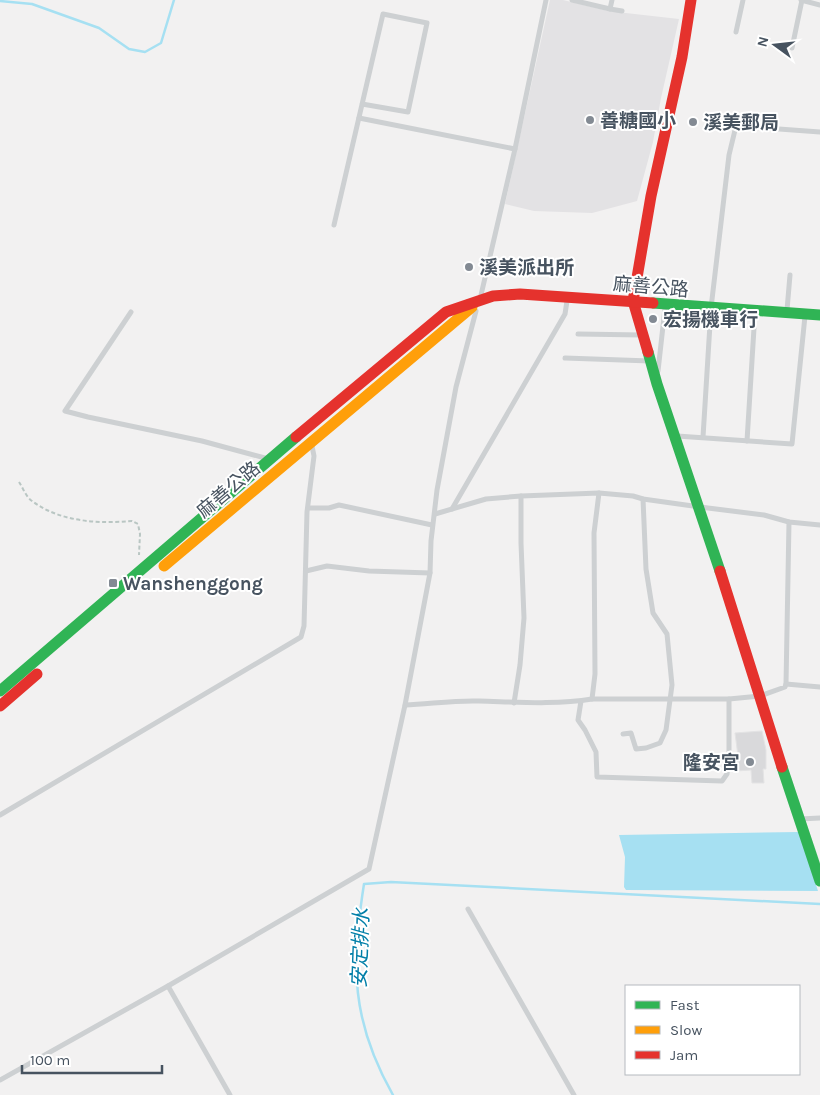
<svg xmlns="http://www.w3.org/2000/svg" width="820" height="1095" font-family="Karla,'Noto Sans TC',sans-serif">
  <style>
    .education { fill: #e3e2e4 }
    .water { fill: #a6e0f2 }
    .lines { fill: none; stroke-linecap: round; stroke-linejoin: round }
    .stream { stroke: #a6e0f2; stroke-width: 2.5 }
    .building { fill: #d9d9db; stroke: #e3e3e4 }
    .path { stroke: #b9c6c3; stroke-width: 2; stroke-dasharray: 4 2.5; stroke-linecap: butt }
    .lane { stroke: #cdd0d2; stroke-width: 5 }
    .fast { stroke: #30b455; stroke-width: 11 }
    .slow { stroke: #ff9f0a; stroke-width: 11 }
    .jam { stroke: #e5322d; stroke-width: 11 }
    .poi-dot { fill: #838a93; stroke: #fff; stroke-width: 2 }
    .labels { text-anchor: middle; stroke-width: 4; stroke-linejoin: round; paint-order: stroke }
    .poi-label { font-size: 19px; font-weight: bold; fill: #475360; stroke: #fff; text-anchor: start }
    .street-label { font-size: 19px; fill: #475360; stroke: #fff }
    .water-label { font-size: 20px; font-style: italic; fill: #027fa8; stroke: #fff }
  </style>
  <rect width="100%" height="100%" fill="#f2f1f1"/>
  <path class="education" d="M550,0H563L608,11L679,19L661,98L653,142L637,201L592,213L534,211L505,204Z"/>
  <path class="water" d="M799,832L818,891L626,890L624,887L625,857L619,835Z"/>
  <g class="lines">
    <g class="stream">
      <path d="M0,1L32,4L99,28L129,49L145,52L161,43L174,0"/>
      <path d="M393,1095C351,1021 351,966 364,884L391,882L820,904"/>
    </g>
  </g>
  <path class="building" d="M762,731L766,750V769H763L764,783H752L751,770L736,771V769L733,768L734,756H738L735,733Z"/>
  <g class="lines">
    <path class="path" d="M19,482C23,488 26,497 32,501C60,522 99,524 132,521L138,524L140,534L139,555"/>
    <g class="lane">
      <path d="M572,0L610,9L612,0"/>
      <path d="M801,0L820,5"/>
      <path d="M610,9L622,11"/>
      <path d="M736,32L743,0"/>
      <path d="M792,48L802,0"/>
      <path d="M359,118L515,149"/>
      <path d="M334,225L383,14L427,23L408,112L362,104"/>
      <path d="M481,295L515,149L546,0"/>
      <path d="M787,310L790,275"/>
      <path d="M131,312L65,411L88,417L202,441L265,458"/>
      <path d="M578,334L642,335"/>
      <path d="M565,358L650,361"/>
      <path d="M658,371L665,308"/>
      <path d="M677,436L792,444L805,316"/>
      <path d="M703,437L711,308L729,155L736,126L820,132"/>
      <path d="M747,441L755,312"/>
      <path d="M308,508H329L339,505L432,525"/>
      <path d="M452,509L565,314L567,301"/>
      <path d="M435,514L486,499L521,496L599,493L633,496L643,499L700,507L764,515L789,522L820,525"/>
      <path d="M306,571L327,566L369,571L430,573"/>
      <path d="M786,684L789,522"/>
      <path d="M592,699L595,674L594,533L599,493"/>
      <path d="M581,701L578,720L585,730L596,752L597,777L722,781L727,774L729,753V699"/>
      <path d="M514,703L520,665L524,618L521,543V496"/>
      <path d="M405,705C430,704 455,700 479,701C517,702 555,705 592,699H729L760,696L785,687L786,684L820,687"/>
      <path d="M623,734L631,733L636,749L646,748L660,743L666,730L672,685L667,634L653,613L646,569L643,499"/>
      <path d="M0,815L301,637L304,626L307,512L314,456L312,446"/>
      <path d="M800,819L820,818"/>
      <path d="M468,909L574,1095"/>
      <path d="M168,986L230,1095"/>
      <path d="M0,1080L168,986L369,869L405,705L430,573L431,541L437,490L456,387L476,311"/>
    </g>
    <g class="fast">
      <path d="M653,303L820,315"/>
      <path d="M648,352L657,384L720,571"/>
      <path d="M0,691L296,437"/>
      <path d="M782,767L820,881"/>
    </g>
    <path class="slow" d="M164,566L472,307"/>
    <g class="jam">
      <path d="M648,352L633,301L651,196L682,57L691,0"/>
      <path d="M296,437L446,312L493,296L520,294L653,303"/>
      <path d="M720,571L782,767"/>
      <path d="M0,706L37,674"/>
    </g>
  </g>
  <g class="poi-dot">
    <circle cx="590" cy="120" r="5"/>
    <circle cx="693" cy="122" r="5"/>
    <circle cx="469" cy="267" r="5"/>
    <circle cx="653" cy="319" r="5"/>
    <rect x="108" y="578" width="10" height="10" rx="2.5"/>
    <circle cx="750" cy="762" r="5"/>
  </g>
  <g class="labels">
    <g class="poi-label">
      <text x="600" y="127">善糖國小</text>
      <text x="703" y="129">溪美郵局</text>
      <text x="479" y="274">溪美派出所</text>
      <text x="663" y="326">宏揚機車行</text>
      <text x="123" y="590">Wanshenggong</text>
      <text x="740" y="769" text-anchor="end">隆安宮</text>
    </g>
    <g class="street-label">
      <text transform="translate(651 286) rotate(5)" y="7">麻善公路</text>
      <text transform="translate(228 489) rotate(-40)" y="7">麻善公路</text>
    </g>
    <g class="water-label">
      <text transform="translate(360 948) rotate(-88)" y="7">安定排水</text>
    </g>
  </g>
  <rect x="625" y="985" width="175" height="90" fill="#ffffff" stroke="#b5babf"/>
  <rect x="635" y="1001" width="25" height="8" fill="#30b455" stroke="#b5babf"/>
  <text x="670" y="1010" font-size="15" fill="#475360">Fast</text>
  <rect x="635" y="1026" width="25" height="8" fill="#ff9f0a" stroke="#b5babf"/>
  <text x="670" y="1035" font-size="15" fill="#475360">Slow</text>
  <rect x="635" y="1051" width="25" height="8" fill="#e5322d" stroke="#b5babf"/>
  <text x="670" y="1060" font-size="15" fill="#475360">Jam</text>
  <g transform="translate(775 45) rotate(285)" stroke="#ffffff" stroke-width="4" paint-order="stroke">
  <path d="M0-4L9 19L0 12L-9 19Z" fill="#475360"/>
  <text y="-8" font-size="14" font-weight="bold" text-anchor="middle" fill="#475360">N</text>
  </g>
  <path d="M22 1065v8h140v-8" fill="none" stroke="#475360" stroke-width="2.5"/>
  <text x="30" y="1065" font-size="15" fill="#475360" stroke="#ffffff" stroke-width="4" paint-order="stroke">100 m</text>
</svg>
